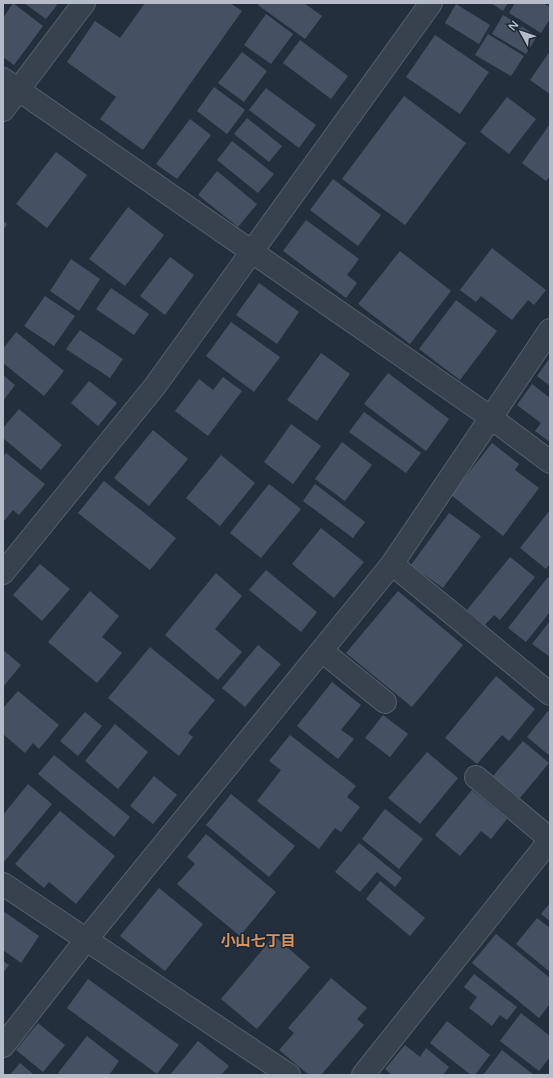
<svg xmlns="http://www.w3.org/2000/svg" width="553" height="1078" font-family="'Varela Round','Noto Sans JP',sans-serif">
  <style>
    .building { fill: #455162 }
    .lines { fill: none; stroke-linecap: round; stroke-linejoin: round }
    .minor-casing { stroke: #565f6c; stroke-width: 24 }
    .minor { stroke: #38414e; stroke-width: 22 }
    .labels { text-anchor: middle; stroke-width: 3; stroke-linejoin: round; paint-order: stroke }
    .neighbourhood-label { font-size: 15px; font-weight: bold; fill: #d59563; stroke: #1d2633 }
  </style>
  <rect width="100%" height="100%" fill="#242f3e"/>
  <g class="building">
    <path d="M13,3L43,26L14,65L3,57V18Z"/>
    <path d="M24,3H55L57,5L46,19Z"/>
    <path d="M145,3H230L242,11L143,150L100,119L116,97L67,62L95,21L120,38Z"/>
    <path d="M259,3H304L322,16L305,39L258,5Z"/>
    <path d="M491,3H508L503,11Z"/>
    <path d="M515,3H543L550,7V19L541,33L509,13Z"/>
    <path d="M456,4L490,25L479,44L445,23Z"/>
    <path d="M266,14L293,34L271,64L244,45Z"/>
    <path d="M503,15L537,36L526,54L492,34Z"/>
    <path d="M488,34L524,56L511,76L475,55Z"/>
    <path d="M435,35L489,72L460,114L406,77Z"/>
    <path d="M300,40L348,76L331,99L283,63Z"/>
    <path d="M550,51V94L530,80Z"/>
    <path d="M242,52L267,71L244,102L218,83Z"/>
    <path d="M214,87L245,110L227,134L197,111Z"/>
    <path d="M266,88L316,125L299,148L249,110Z"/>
    <path d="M404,96L466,143L405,225L342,179Z"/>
    <path d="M507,97L536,119L509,154L480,132Z"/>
    <path d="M247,118L282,146L269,162L234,134Z"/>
    <path d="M190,119L211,135L177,179L156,164Z"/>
    <path d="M550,124V176L546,181L522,163Z"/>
    <path d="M232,141L274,174L258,193L217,160Z"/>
    <path d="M56,152L87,175L47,228L16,204Z"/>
    <path d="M217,171L257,204L238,227L198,195Z"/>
    <path d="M333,179L381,215L358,246L310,210Z"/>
    <path d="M128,207L164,235L125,286L89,259Z"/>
    <path d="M306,220L359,259L347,275L357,283L346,298L283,251Z"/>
    <path d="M3,221L7,224L3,230Z"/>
    <path d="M492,248L546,290L534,305L528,300L512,320L481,296L476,302L460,290Z"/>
    <path d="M400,251L451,291L410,344L358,304Z"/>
    <path d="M170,257L194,275L165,315L140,296Z"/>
    <path d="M71,259L100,279L79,311L50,291Z"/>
    <path d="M259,283L299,312L277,344L236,315Z"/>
    <path d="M111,288L149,314L134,335L96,309Z"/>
    <path d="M45,296L75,316L54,346L24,326Z"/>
    <path d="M456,300L497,331L460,380L419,349Z"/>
    <path d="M231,322L280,357L254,392L206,356Z"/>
    <path d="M80,330L123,359L110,378L66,349Z"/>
    <path d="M16,332L64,371L44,396L3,363V349Z"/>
    <path d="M321,353L350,374L317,421L287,400Z"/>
    <path d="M550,358V386L537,376Z"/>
    <path d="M388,373L449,419L426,451L364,404Z"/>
    <path d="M3,375L15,385L3,401Z"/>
    <path d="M223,377L242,391L208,436L175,411L199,379L213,390Z"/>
    <path d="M89,381L117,403L98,426L71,403Z"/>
    <path d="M532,384L550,398V442L535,431L541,423L517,405Z"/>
    <path d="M19,409L62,445L41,470L3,438V428Z"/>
    <path d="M364,412L421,453L406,473L349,432Z"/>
    <path d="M291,424L321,446L293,484L264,462Z"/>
    <path d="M153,430L188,459L149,506L114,478Z"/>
    <path d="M342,442L372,465L345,501L315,479Z"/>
    <path d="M492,443L519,464L515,470L539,488L503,536L451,495Z"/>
    <path d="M6,453L45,484L19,515L13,510L4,521H3V457Z"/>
    <path d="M221,455L255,483L220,526L186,498Z"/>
    <path d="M104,481L176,538L150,570L78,513Z"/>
    <path d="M269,484L301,509L261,558L230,533Z"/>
    <path d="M315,484L365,522L353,538L303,501Z"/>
    <path d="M550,510V564L546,569L520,548Z"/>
    <path d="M449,513L481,536L443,588L411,565Z"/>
    <path d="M321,528L364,562L334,598L292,564Z"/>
    <path d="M510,557L535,577L500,620L494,615L485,625L467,610Z"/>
    <path d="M40,564L70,589L42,621L13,595Z"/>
    <path d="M266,570L317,612L301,632L249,590Z"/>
    <path d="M216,573L242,596L215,629L242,652L218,680L165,635Z"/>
    <path d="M548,577L550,578V612L526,642L508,628Z"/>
    <path d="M90,591L119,616L102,637L122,653L97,683L48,642Z"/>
    <path d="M398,591L463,645L412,707L346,653Z"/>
    <path d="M550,621V657L532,644Z"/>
    <path d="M258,645L281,664L245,707L222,688Z"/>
    <path d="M150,647L215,700L188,733L193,737L179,756L108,698Z"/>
    <path d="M3,650L21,665L3,687Z"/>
    <path d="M496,676L535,709L509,741L502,735L477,764L445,738Z"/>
    <path d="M332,682L361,705L341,730L354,739L338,759L297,726Z"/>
    <path d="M18,691L59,725L39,749L33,743L25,753L3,734V708Z"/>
    <path d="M548,711L550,713V756L527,737Z"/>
    <path d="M85,712L102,726L78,756L60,741Z"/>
    <path d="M383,715L408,734L390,757L365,738Z"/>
    <path d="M115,724L148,752L118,789L85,761Z"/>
    <path d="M290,735L356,786L347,797L360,807L341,832L335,828L319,849L257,801L281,770L269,761Z"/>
    <path d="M523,741L549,763L520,798L493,776Z"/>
    <path d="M427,752L458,778L420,824L388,798Z"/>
    <path d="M54,755L130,817L114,837L38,774Z"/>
    <path d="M154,776L177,795L153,824L130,806Z"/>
    <path d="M28,784L52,804L3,863V815Z"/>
    <path d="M472,790L507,819L491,839L481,831L460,856L435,835Z"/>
    <path d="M231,794L295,846L269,877L206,825Z"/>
    <path d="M385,809L423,839L399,869L362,839Z"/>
    <path d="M60,811L115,856L76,904L49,882L44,888L15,864Z"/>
    <path d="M206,834L276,892L240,936L177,884L195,864L187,857Z"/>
    <path d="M359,843L402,878L395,887L377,872L360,892L335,872Z"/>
    <path d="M380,881L425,918L410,936L366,899Z"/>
    <path d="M159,888L203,924L165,971L120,936Z"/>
    <path d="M550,903V921L541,914Z"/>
    <path d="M3,911L39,936L21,963L3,950Z"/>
    <path d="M537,918L550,928V972L516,944Z"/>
    <path d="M496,934L550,978V1004L539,1018L472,963Z"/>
    <path d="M274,936L310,967L257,1029L221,999Z"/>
    <path d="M3,961L9,965L3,973Z"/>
    <path d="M474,974L517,1007L507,1020L500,1015L492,1026L469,1008L477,997L464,987Z"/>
    <path d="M331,978L367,1008L357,1019L364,1025L321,1075H309L279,1050L294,1033L288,1028Z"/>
    <path d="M88,979L179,1045L157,1074L67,1008Z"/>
    <path d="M521,1013L550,1036V1057L539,1071L500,1041Z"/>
    <path d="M447,1021L490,1055L475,1075H471L430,1043Z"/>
    <path d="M38,1023L65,1045L43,1072L16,1050Z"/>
    <path d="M87,1036L119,1061L109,1075H60L58,1073Z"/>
    <path d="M198,1041L229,1066L221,1075H170Z"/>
    <path d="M405,1045L420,1057L426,1048L449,1067L443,1075H392L385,1069Z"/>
    <path d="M502,1050L534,1075H483Z"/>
    <path d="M20,1063L34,1075H10Z"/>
  </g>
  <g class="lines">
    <defs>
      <g id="minor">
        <path d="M3,79L490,417L550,462"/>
        <path d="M3,110L84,3"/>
        <path d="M392,564L550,694"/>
        <path d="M3,573L155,386L431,3"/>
        <path d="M322,651L385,702"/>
        <path d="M476,777L550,839"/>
        <path d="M3,884L289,1075"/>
        <path d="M3,1046L86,940L392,564L550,330"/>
        <path d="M363,1075L550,840"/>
      </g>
    </defs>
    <use href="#minor" class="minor-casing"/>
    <use href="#minor" class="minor"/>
  </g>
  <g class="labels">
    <g class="neighbourhood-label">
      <text x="258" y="946">小山七丁目</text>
    </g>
  </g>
  <rect width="553" height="1078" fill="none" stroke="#b4bcc9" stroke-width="8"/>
  <g transform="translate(521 32) rotate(310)" stroke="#1d2633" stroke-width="3" paint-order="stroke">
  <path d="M0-3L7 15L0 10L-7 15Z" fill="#b4bcc9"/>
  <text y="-6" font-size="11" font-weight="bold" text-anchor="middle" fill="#b4bcc9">N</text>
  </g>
</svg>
